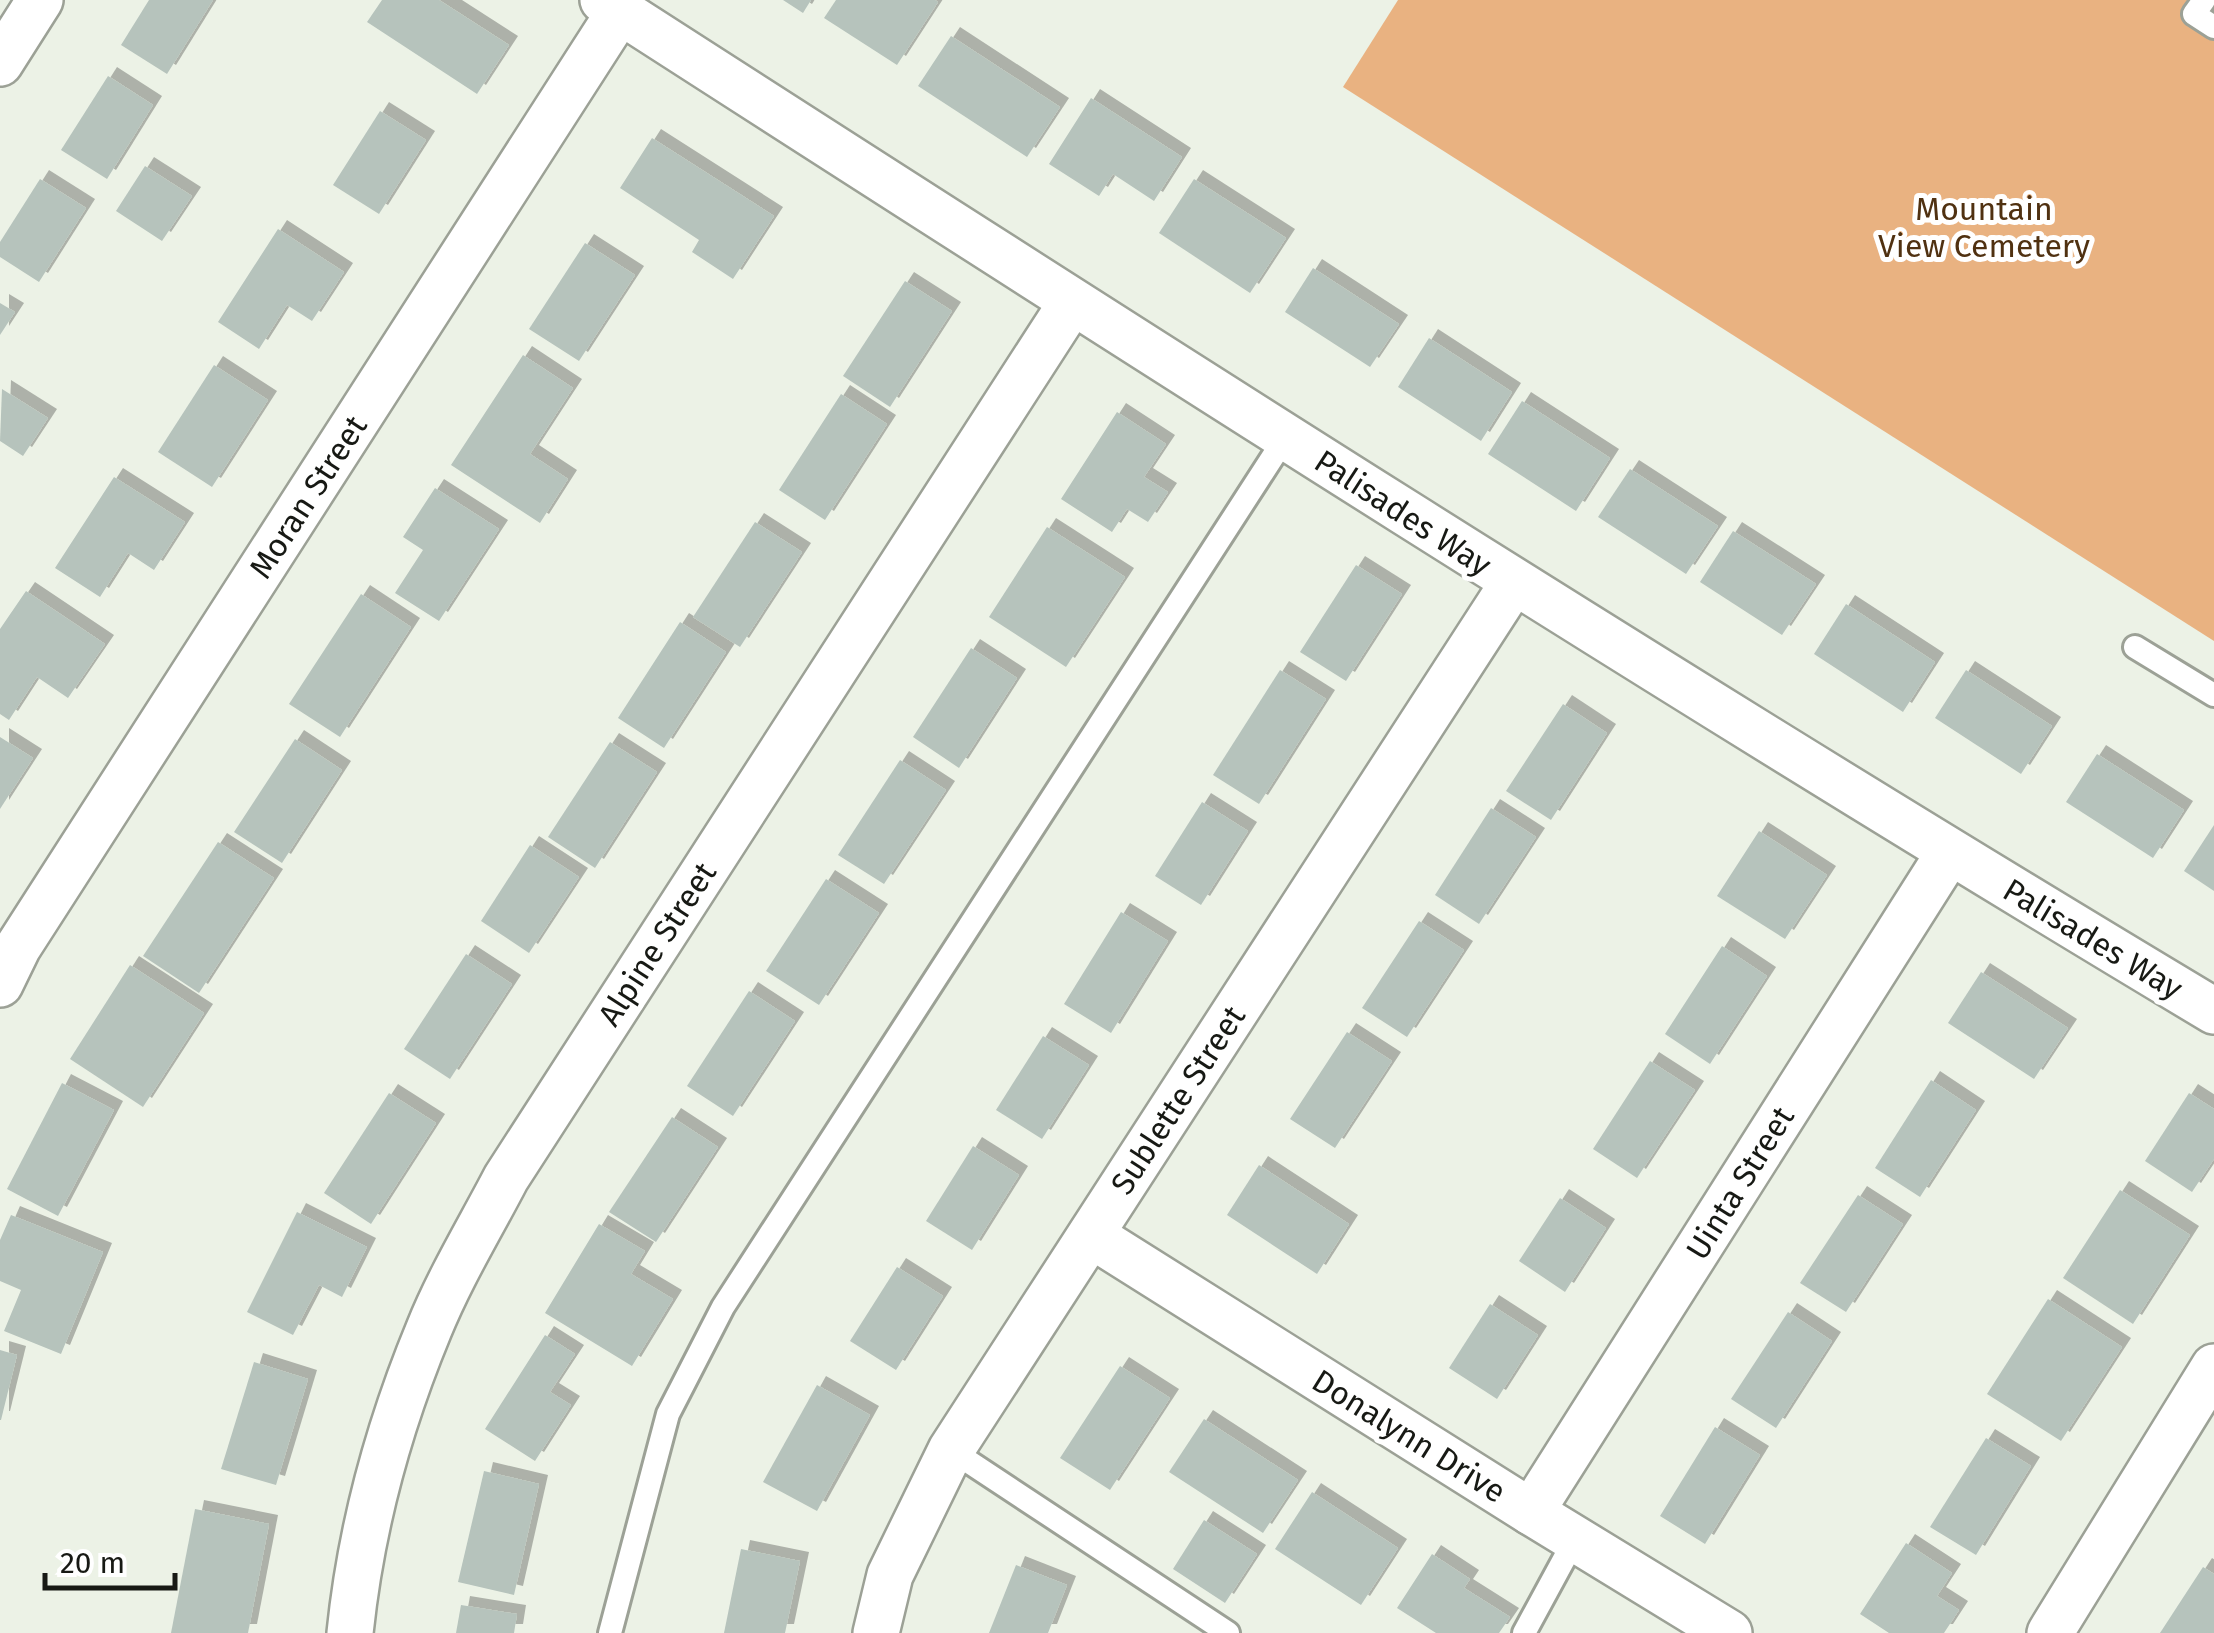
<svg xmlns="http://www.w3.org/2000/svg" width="2214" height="1633" font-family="'Fira Sans',sans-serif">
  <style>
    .green { fill: #e9b281 }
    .building { fill: #b6c3bc; filter: url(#shadow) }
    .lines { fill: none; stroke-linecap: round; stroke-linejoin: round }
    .lane-casing { stroke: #9ca196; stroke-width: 28 }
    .street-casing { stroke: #9ca196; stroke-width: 50 }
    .lane { stroke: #fff; stroke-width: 22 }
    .street { stroke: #fff; stroke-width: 45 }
    .labels { text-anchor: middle; stroke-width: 10; stroke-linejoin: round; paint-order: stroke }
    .park-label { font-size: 32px; fill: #503111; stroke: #fff }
    .street-label { font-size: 32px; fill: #171914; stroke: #fff }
  </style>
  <defs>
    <filter id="shadow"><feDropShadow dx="9" dy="-9" stdDeviation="0" flood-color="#0004"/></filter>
  </defs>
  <rect width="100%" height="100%" fill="#ecf2e6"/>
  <path class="green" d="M1398,0H2214V641L1343,87Z"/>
  <g class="building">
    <path d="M149,0H213L167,74L121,45Z"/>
    <path d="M382,0H439L509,45L477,94L367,22Z"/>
    <path d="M783,0H811L803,13Z"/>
    <path d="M836,0H935L938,2L897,65L824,18Z"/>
    <path d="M951,36L1060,107L1027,157L918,86Z"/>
    <path d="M108,76L153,105L107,179L61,150Z"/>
    <path d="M1091,98L1182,157L1154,201L1113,174L1099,196L1049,164Z"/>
    <path d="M380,111L426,140L379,214L333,185Z"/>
    <path d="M652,138L774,216L733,279L692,252L699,240L620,188Z"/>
    <path d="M145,166L192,196L162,241L116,211Z"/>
    <path d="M40,179L86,208L39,282L0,257V242Z"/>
    <path d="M1194,179L1286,238L1250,293L1159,233Z"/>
    <path d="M278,229L344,272L312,321L287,305L259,349L218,322Z"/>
    <path d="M585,243L635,275L579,361L529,329Z"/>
    <path d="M1313,268L1399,324L1370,367L1285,312Z"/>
    <path d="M905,281L952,311L890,407L843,376Z"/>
    <path d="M0,303L15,312L0,335Z"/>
    <path d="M1429,338L1512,392L1481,441L1398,387Z"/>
    <path d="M523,355L573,388L530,454L568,479L540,523L451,465Z"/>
    <path d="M214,365L268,400L212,487L158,452Z"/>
    <path d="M2,389L48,418L23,456L0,441Z"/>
    <path d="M841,394L887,424L825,520L779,490Z"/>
    <path d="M1522,401L1610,458L1576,511L1488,454Z"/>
    <path d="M1117,412L1166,444L1144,477L1168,492L1148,522L1127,509L1112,532L1061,499Z"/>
    <path d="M1630,469L1718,526L1686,574L1598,517Z"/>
    <path d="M114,477L185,522L154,570L128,553L100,597L55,568Z"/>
    <path d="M435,488L499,529L439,621L395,593L423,550L403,537Z"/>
    <path d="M755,522L802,552L740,647L693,617Z"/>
    <path d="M1047,527L1125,577L1066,667L989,617Z"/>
    <path d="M1733,531L1816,584L1782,635L1700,582Z"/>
    <path d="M1356,565L1402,594L1346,681L1300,652Z"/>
    <path d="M26,591L105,644L68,698L37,677L9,720L0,714V629Z"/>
    <path d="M361,594L411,627L340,737L289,704Z"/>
    <path d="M1846,604L1935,662L1903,712L1814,654Z"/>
    <path d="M680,622L726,652L664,748L618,718Z"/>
    <path d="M971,648L1017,678L959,768L913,737Z"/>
    <path d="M1280,670L1326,699L1259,804L1213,775Z"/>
    <path d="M1966,670L2052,726L2021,774L1935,718Z"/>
    <path d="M1563,704L1607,733L1551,820L1506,791Z"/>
    <path d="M0,737L33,758L0,809Z"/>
    <path d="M295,739L342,770L282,863L234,832Z"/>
    <path d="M610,742L657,772L595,868L548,837Z"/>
    <path d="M2097,754L2184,810L2153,858L2066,802Z"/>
    <path d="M900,760L946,790L884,884L838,855Z"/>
    <path d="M1202,802L1248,831L1201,905L1155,876Z"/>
    <path d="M1491,808L1536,837L1479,924L1435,895Z"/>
    <path d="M2214,825V891L2184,871Z"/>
    <path d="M1759,831L1827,875L1785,939L1717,896Z"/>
    <path d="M218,842L274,878L199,993L143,956Z"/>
    <path d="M530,845L579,877L529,953L481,921Z"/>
    <path d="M826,879L879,913L819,1005L766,971Z"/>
    <path d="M1121,912L1168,941L1111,1033L1064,1004Z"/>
    <path d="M1419,921L1464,950L1407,1037L1362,1008Z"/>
    <path d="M1722,946L1767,976L1710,1064L1665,1034Z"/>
    <path d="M466,954L512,984L450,1079L404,1049Z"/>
    <path d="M130,965L204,1013L143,1107L70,1059Z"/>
    <path d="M1981,972L2068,1028L2034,1079L1948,1023Z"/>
    <path d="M749,991L795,1021L733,1116L687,1086Z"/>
    <path d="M1347,1032L1392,1061L1335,1148L1290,1119Z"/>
    <path d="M1043,1036L1089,1065L1042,1139L996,1110Z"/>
    <path d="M1650,1061L1695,1090L1637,1178L1593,1149Z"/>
    <path d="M1931,1080L1976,1110L1920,1197L1875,1168Z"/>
    <path d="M62,1083L114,1110L58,1216L7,1189Z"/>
    <path d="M389,1093L436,1123L371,1224L324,1193Z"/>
    <path d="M2189,1093L2214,1109V1159L2192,1192L2145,1161Z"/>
    <path d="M672,1117L718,1147L656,1242L609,1212Z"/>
    <path d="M973,1146L1019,1175L972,1250L926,1221Z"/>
    <path d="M1259,1165L1349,1224L1317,1274L1227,1215Z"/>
    <path d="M2120,1190L2190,1235L2133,1324L2063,1278Z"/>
    <path d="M1858,1195L1903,1224L1846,1312L1800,1283Z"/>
    <path d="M1560,1198L1606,1228L1565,1292L1519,1261Z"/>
    <path d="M297,1212L367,1247L342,1297L319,1285L293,1335L247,1312Z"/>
    <path d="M11,1215L103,1252L61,1354L4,1331L21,1290L0,1281V1240Z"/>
    <path d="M599,1224L645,1251L631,1274L673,1299L632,1366L545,1313Z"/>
    <path d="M897,1267L943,1296L896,1370L850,1341Z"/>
    <path d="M2048,1299L2122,1347L2061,1441L1987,1394Z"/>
    <path d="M1490,1304L1538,1335L1497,1399L1449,1368Z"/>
    <path d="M1788,1312L1832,1341L1776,1428L1731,1399Z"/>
    <path d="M545,1335L575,1354L550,1392L571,1405L535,1461L485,1429Z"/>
    <path d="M0,1350L17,1355L1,1420H0Z"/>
    <path d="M254,1362L308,1379L276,1485L221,1469Z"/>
    <path d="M1120,1366L1170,1398L1110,1490L1060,1458Z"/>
    <path d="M817,1385L870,1415L817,1511L763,1482Z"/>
    <path d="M1204,1419L1298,1480L1263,1533L1169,1472Z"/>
    <path d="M1715,1427L1760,1455L1705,1544L1660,1516Z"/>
    <path d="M1986,1438L2031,1466L1976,1555L1930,1527Z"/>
    <path d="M484,1471L539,1484L514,1595L458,1582Z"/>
    <path d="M1312,1492L1398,1548L1361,1605L1275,1549Z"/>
    <path d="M195,1509L269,1524L248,1633H171Z"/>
    <path d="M1204,1520L1257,1554L1225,1603L1173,1569Z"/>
    <path d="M1906,1543L1952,1573L1937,1596L1959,1610L1944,1633H1889L1860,1614Z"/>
    <path d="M741,1549L800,1561L785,1633H724Z"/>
    <path d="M1432,1554L1470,1579L1464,1588L1510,1617L1499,1633H1436L1397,1608Z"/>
    <path d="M1016,1565L1067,1585L1048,1633H989Z"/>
    <path d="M2203,1567L2214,1574V1633H2160Z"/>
    <path d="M461,1605L517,1614L514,1633H456Z"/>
  </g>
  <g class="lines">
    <defs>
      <g id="lane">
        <path d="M2204,0L2194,14L2214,27"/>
        <path d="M2135,647L2214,695"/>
        <path d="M951,1450L1228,1633"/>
        <path d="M610,1633L668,1414L723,1307L1285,438"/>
        <path d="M1524,1633L1575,1539"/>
      </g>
      <g id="street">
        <path d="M603,0C1136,343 1670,685 2214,1011"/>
        <path d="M0,63L40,0"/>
        <path d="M0,984L18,947L620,11"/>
        <path d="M1091,1235L1531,1512L1729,1633"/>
        <path d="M1531,1512L1949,853"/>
        <path d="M350,1633C361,1526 388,1428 429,1329C450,1277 480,1228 506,1178L1072,302"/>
        <path d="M876,1633L890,1575L951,1450L1513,583"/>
        <path d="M2050,1633L2214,1367"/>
      </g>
    </defs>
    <use href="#lane" class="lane-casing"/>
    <use href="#street" class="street-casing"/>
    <use href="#lane" class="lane"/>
    <use href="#street" class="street"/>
  </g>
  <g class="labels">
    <g class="park-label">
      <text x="1984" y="220">Mountain<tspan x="1984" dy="37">View Cemetery</tspan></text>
    </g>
    <g class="street-label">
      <text transform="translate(308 497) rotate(-57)" y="11">Moran Street</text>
      <text transform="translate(1403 513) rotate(33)" y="11">Palisades Way</text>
      <text transform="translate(2093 939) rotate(31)" y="11">Palisades Way</text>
      <text transform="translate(657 944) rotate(-57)" y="11">Alpine Street</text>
      <text transform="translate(1178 1100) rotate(-57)" y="11">Sublette Street</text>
      <text transform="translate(1740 1183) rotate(-58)" y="11">Uinta Street</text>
      <text transform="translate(1409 1436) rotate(32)" y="11">Donalynn Drive</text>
    </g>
  </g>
  <path d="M45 1573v15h130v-15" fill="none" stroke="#171914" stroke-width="5"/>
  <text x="60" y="1573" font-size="30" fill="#171914" stroke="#ffffff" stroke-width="8" paint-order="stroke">20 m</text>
</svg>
